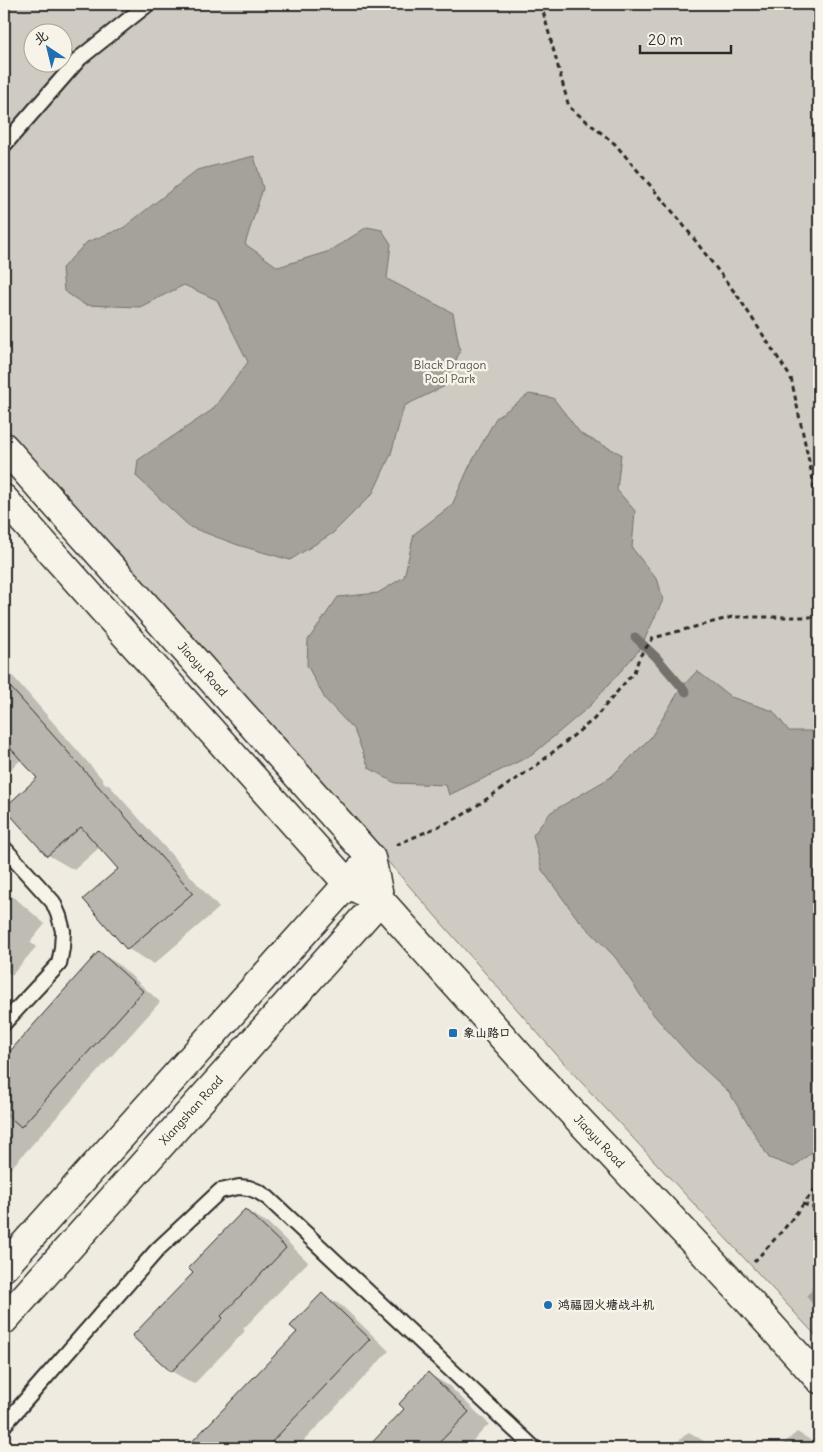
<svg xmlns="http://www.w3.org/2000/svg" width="823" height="1452" font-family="Delius,'LXGW WenKai TC',sans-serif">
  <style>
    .green { fill: #cfcbc2; stroke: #7d7b76; fill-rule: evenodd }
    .water { fill: #a4a29a; stroke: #74726e }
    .shadow { fill: #0003 }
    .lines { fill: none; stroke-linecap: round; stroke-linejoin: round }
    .stream { stroke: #74726e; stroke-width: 9 }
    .building { fill: #b8b5ae; stroke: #2b2b2b }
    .lane-casing { stroke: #2b2b2b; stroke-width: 18 }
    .secondary-casing { stroke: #2b2b2b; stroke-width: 31 }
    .path { stroke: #2b2b2b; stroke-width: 3; stroke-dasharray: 5 4; stroke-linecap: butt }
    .lane { stroke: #f7f3e8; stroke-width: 14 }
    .secondary { stroke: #f7f3e8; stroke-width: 28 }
    .poi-dot { fill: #1f6fb2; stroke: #f7f3e8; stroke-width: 2 }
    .labels { text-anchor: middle; stroke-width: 5; stroke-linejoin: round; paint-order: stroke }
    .park-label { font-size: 12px; fill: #545351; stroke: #f7f3e8 }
    .street-label { font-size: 12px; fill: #2b2b2b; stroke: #f7f3e8 }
    .poi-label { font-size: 12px; font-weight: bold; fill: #2b2b2b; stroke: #f7f3e8; text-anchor: start }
  </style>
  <rect width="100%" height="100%" fill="#efebe0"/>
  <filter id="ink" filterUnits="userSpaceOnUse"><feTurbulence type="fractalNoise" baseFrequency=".02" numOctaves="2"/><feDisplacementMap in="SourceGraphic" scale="10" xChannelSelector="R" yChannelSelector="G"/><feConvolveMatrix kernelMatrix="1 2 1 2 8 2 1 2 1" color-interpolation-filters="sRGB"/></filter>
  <g filter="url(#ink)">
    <path class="green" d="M4,4H819V1339L570,1070L119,554L4,427ZM32,32H62V62H32Z"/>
    <g class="water">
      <path d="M254,156L263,188L245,244L278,267L330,251L367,227L382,230L391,244L387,279L453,313L460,351L445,386L404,406L391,454L373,493L333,533L290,560L238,545L190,527L136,476L138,460L212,410L248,362L217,300L184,285L140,307L85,305L64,291L62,268L87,242L123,228L197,170Z"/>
      <path d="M529,394L553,398L581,434L621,454L617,490L635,511L632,548L658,581L663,600L640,649L591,705L532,755L449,795L446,785L395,783L369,768L354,730L325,699L307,665L308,640L338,597L378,593L404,577L414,534L452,505L469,467L496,418Z"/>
      <path d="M697,671L731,697L773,711L789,731H811L819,733V1146L794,1167L769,1158L729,1092L691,1057L653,1014L615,957L577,918L542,870L533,835L551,812L611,777L651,737L681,688Z"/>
    </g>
    <g class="shadow">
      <path d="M4,666L104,781L103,782L110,786L219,908L154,964L128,949L120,869L100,847L74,870L48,855L62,797L22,759L4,775Z"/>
      <path d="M4,892L15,898L45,924L30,942L36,947L12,975L5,971L4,972Z"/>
      <path d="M100,953L118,964L160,1002L4,1176V1059Z"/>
      <path d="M245,1210L268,1223L308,1262L243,1329L245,1331L194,1384L171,1371L194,1273Z"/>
      <path d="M819,1282V1312L806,1296L812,1290L811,1288Z"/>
      <path d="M322,1294L342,1306L389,1351L297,1448H187L298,1332Z"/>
      <path d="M429,1374L449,1386L489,1424L466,1448H368L406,1409Z"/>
      <path d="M689,1432L710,1445L713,1448H670Z"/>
      <path d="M797,1432L819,1445V1448H778Z"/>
    </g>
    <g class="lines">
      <path class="stream" d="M635,637L656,657L686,692"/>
    </g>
    <g class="building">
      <path d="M4,680L193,893L127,950L83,899L118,869L81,827L47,856L4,808L37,778L4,741Z"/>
      <path d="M99,951L143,991L21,1127L4,1112V1058Z"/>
      <path d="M245,1209L286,1248L221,1316L223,1318L171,1372L132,1336L193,1273L188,1268Z"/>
      <path d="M322,1293L370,1339L266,1448H186L297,1332L290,1326Z"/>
      <path d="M428,1372L469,1412L434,1448H367L404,1409L399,1404Z"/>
    </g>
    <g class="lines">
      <defs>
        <g id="lane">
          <path d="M4,145L80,58L148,4"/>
          <path d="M4,848L53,902L59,916L63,931L62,948L59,964L4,1023"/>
          <path d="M4,1425L158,1249L220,1191L239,1187L249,1188L259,1192L268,1198L534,1448"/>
        </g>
        <g id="secondary">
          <path id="s1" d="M4,447L371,858L380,900"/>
          <path id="s2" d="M4,499L348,884L380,900L534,1072L736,1287L819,1379"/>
          <path d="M4,1267L360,870"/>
          <path id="s3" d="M4,1320L380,900"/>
        </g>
      </defs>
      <use href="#lane" class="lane-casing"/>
      <use href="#secondary" class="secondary-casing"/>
      <g class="path">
        <path d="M541,4L569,107L615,144L678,218L739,298L791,378L813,480L816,528L819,532"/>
        <path d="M396,845L460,817L537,765L594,719L634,672L640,656L653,638L732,617H815L819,615"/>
        <path d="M803,1204L819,1209"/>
        <path d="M754,1262L784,1229L819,1184"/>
      </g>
      <use href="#lane" class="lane"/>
      <use href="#secondary" class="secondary"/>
    </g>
  </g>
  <g class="poi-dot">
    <rect x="448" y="1028" width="10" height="10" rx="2.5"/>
    <circle cx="548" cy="1305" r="5"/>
  </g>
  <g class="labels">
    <g class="park-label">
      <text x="450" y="369">Black Dragon<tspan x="450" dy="14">Pool Park</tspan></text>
    </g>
    <g class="street-label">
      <text dy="4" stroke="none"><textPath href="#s1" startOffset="298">Jiaoyu Road</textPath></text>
      <text dy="4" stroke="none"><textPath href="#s3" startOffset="281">Xiangshan Road</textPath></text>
      <text dy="4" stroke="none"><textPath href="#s2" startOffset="878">Jiaoyu Road</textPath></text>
    </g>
    <g class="poi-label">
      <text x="463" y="1037">象山路口</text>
      <text x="558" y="1309">鸿福园火塘战斗机</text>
    </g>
  </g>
  <rect width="823" height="1452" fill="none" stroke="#f7f3e8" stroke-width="20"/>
  <rect x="10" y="10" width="803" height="1432" fill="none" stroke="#2b2b2b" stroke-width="2" filter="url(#ink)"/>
  <g transform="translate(48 48) rotate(325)"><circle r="24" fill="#f7f3e8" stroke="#a5a39c"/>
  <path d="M0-4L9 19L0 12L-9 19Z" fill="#1f6fb2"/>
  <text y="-8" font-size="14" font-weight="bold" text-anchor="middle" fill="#2b2b2b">北</text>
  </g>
  <path d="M640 45v8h91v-8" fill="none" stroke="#2b2b2b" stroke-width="2.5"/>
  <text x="648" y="45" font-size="15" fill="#2b2b2b" stroke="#f7f3e8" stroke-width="4" paint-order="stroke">20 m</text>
</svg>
